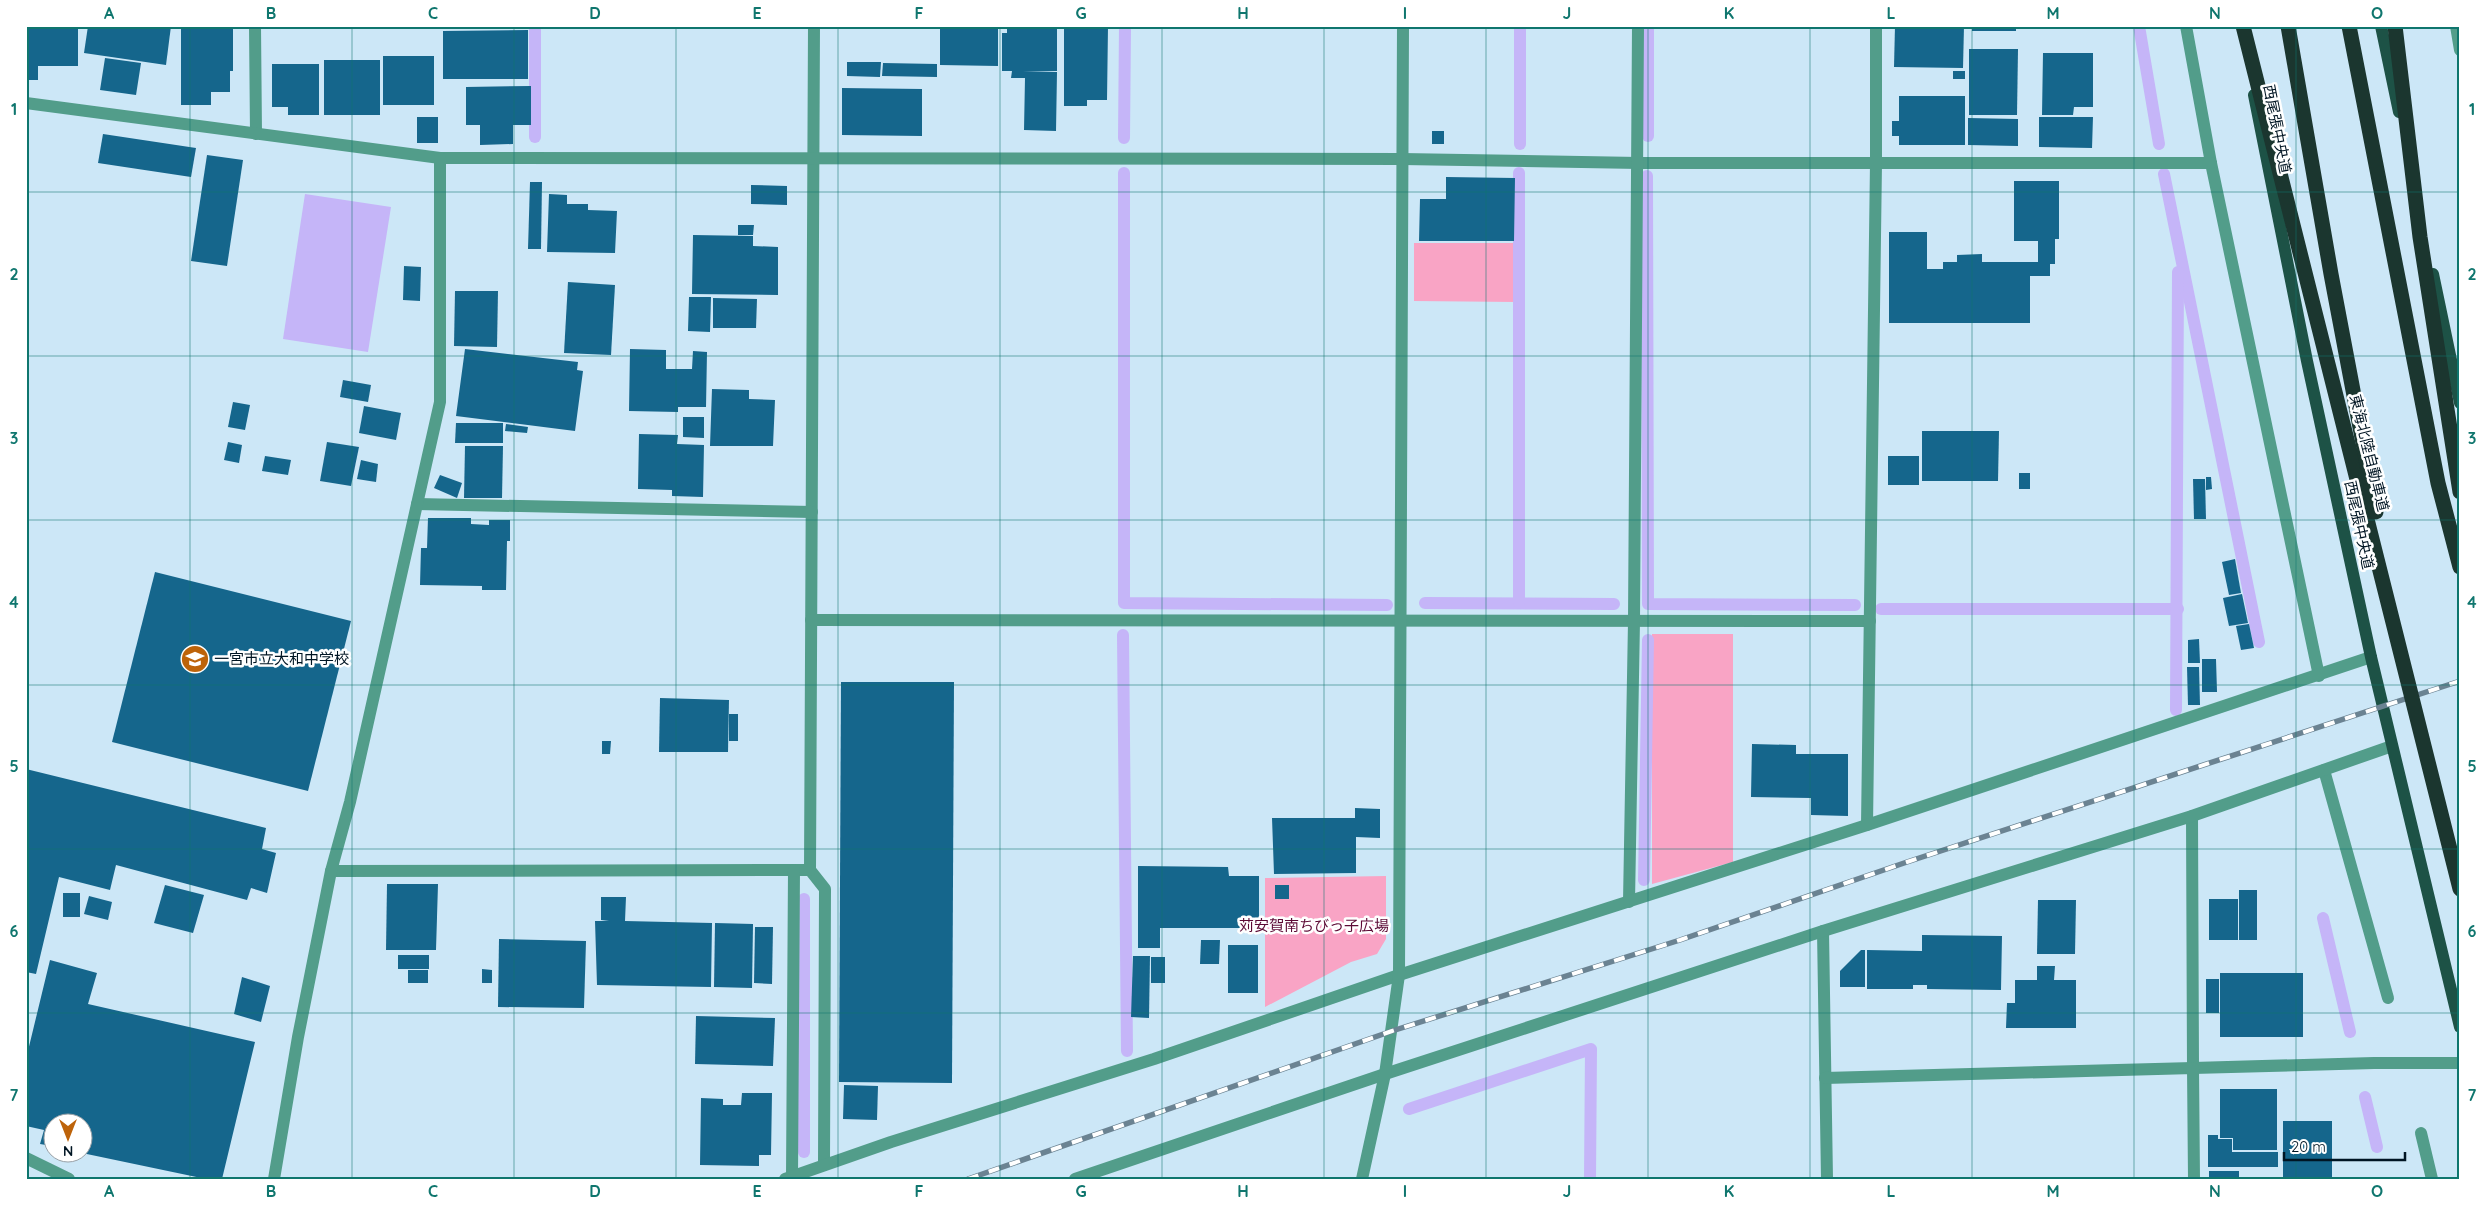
<svg xmlns="http://www.w3.org/2000/svg" width="2486" height="1205" font-family="Quicksand,'Noto Sans JP',sans-serif">
  <style>
    .green { fill: #f9a4c5 }
    .water { fill: #c5b5f8 }
    .lines { fill: none; stroke-linecap: round; stroke-linejoin: round }
    .stream { stroke: #c5b5f8; stroke-width: 12 }
    .building { fill: #15668c }
    .service { stroke: #529d8a; stroke-width: 12 }
    .minor { stroke: #529d8a; stroke-width: 12 }
    .primary { stroke: #1d5246; stroke-width: 12 }
    .motorway { stroke: #1b362f; stroke-width: 15 }
    .rail-casing { stroke: #6b8392; stroke-width: 5.5 }
    .rail { stroke: #fff; stroke-width: 4; stroke-dasharray: 11; stroke-linecap: butt }
    .motorway-bridge { stroke: #1b362f; stroke-width: 15 }
    .grid { fill: none; stroke: #0f766e; stroke-width: 1; stroke-opacity: 0.55 }
    .labels { text-anchor: middle; stroke-width: 5; stroke-linejoin: round; paint-order: stroke }
    .street-label { font-size: 15px; fill: #001523; stroke: #fff }
    .poi-label { font-size: 15px; fill: #001523; stroke: #fff; text-anchor: start }
    .park-label { font-size: 15px; fill: #5c0a35; stroke: #fff }
    .neatline { fill: none; stroke: #0f766e; stroke-width: 2 }
    .grid-label { font-size: 16px; text-anchor: middle; font-weight: bold; fill: #0f766e }
  </style>
  <rect width="100%" height="100%" fill="#cce7f7"/>
  <g class="green">
    <path d="M1414,243H1517L1516,302L1414,301Z"/>
    <path d="M1652,634H1733V862L1652,884Z"/>
    <path d="M1386,876V939L1377,954L1351,962L1265,1007V878Z"/>
  </g>
  <path class="water" d="M305,194L391,207L368,352L283,339Z"/>
  <g class="lines">
    <g class="stream">
      <path d="M535,26V137"/>
      <path d="M1520,26V144"/>
      <path d="M2139,26L2159,144"/>
      <path d="M1648,136V26"/>
      <path d="M1124,138L1125,26"/>
      <path d="M1124,173V603L1387,605"/>
      <path d="M2164,174L2259,642"/>
      <path d="M1647,176L1648,604L1855,605"/>
      <path d="M1425,603L1614,604"/>
      <path d="M1519,603V173"/>
      <path d="M1881,609H2178"/>
      <path d="M1123,635L1127,1051"/>
      <path d="M2176,710L2178,272"/>
      <path d="M1644,880L1648,640"/>
      <path d="M804,899V1152"/>
      <path d="M2323,918L2350,1032"/>
      <path d="M2365,1097L2377,1147"/>
      <path d="M1409,1109L1591,1049L1590,1179"/>
    </g>
  </g>
  <g class="building">
    <path d="M26,26H78V66H38V80H26Z"/>
    <path d="M88,26H171L166,65L84,53Z"/>
    <path d="M940,26H998V66L940,65Z"/>
    <path d="M1007,26H1057V71L1023,72H1057L1056,131L1024,130L1025,78H1011L1012,71H1002V33H1007Z"/>
    <path d="M1064,26H1108L1107,100H1087V106H1064Z"/>
    <path d="M1895,26H1964L1963,68L1894,67Z"/>
    <rect x="1972" y="26" width="44" height="5"/>
    <path d="M181,27H233V71H230V92H211V105H181Z"/>
    <path d="M528,30V79H443V31Z"/>
    <path d="M1969,49H2018L2017,115H1969Z"/>
    <path d="M2043,53H2093V107H2074L2073,115H2042Z"/>
    <rect x="383" y="56" width="51" height="49"/>
    <path d="M105,58L141,63L136,95L100,90Z"/>
    <rect x="324" y="60" width="56" height="55"/>
    <path d="M847,62H881L880,77L847,76Z"/>
    <path d="M883,63L937,64V77L882,76Z"/>
    <path d="M272,64H319V115H288V107H272Z"/>
    <rect x="1953" y="71" width="12" height="8"/>
    <path d="M531,86V125H513V144L480,145V125H466V87Z"/>
    <path d="M842,88L922,89V136L842,135Z"/>
    <path d="M1899,96H1965V145H1899V136H1892V121H1899Z"/>
    <rect x="417" y="117" width="21" height="26"/>
    <path d="M2039,117H2093L2092,148L2039,147Z"/>
    <path d="M1968,118L2018,119V146L1968,145Z"/>
    <rect x="1432" y="131" width="12" height="13"/>
    <path d="M103,134L196,148L191,177L98,163Z"/>
    <path d="M207,155L243,160L227,266L191,261Z"/>
    <path d="M1446,177L1515,178L1514,241H1419L1420,199H1446Z"/>
    <path d="M2014,181H2059V239H2055V264H2050V276H2030V323H1889V232H1927V269H1943V262H1957V255L1982,254V262H2038V241H2014Z"/>
    <path d="M530,182H542L541,249H528Z"/>
    <path d="M751,185L787,186V205L751,204Z"/>
    <path d="M549,194L567,195V204H588V210L617,211L615,253L547,252Z"/>
    <path d="M738,225H754L753,235H738Z"/>
    <path d="M693,235L753,236V246L778,247V295L692,294Z"/>
    <path d="M404,266L421,267L420,301L403,300Z"/>
    <path d="M568,282L615,285L611,355L564,353Z"/>
    <path d="M455,291H498L497,347L454,346Z"/>
    <path d="M689,297H711L710,332L688,331Z"/>
    <path d="M713,298L757,299L756,328H713Z"/>
    <path d="M465,349L578,362L577,370L583,371L575,431L456,416Z"/>
    <path d="M630,349L666,350V369H692L693,351L707,352L706,407H678V412L629,411Z"/>
    <path d="M343,380L371,385L368,402L340,397Z"/>
    <path d="M712,389L749,390V399L775,400L773,446H710Z"/>
    <path d="M233,402L250,405L245,430L228,427Z"/>
    <path d="M364,406L401,413L396,440L359,433Z"/>
    <path d="M683,417H704V438L683,437Z"/>
    <path d="M456,423H503V443H455Z"/>
    <path d="M506,424L528,427L527,433L505,431Z"/>
    <path d="M1922,431H1999L1998,481H1922Z"/>
    <path d="M639,434L678,435L677,444L704,445L703,497L672,496V490L638,489Z"/>
    <path d="M228,442L242,445L239,463L224,460Z"/>
    <path d="M327,442L359,447L351,486L320,481Z"/>
    <path d="M465,446H503L502,498H464Z"/>
    <path d="M265,456L291,460L288,475L262,471Z"/>
    <rect x="1888" y="456" width="31" height="29"/>
    <path d="M361,460L378,464L376,482L357,479Z"/>
    <rect x="2019" y="473" width="11" height="16"/>
    <path d="M440,475L462,483L457,498L434,488Z"/>
    <path d="M2206,477H2211L2212,489L2206,490Z"/>
    <path d="M2193,479H2205L2206,519H2194Z"/>
    <path d="M428,518H471V524L489,525V520H510V541H507L506,590H482V586L420,585L421,548H427Z"/>
    <path d="M2235,559L2241,593L2229,595L2222,562Z"/>
    <path d="M155,572L351,621L308,791L112,742Z"/>
    <path d="M2242,594L2248,623L2229,626L2223,598Z"/>
    <path d="M2249,624L2254,648L2241,650L2236,626Z"/>
    <path d="M2199,639L2200,663H2188V640Z"/>
    <path d="M2202,659H2216L2217,692H2202Z"/>
    <path d="M2187,667H2199L2200,705H2188Z"/>
    <path d="M841,682H954L952,1083L839,1082Z"/>
    <path d="M660,698L729,700L728,752H659Z"/>
    <rect x="729" y="714" width="9" height="27"/>
    <path d="M602,741H611L610,754H602Z"/>
    <path d="M1752,744L1796,745V754H1848V816L1811,815V798L1751,797Z"/>
    <path d="M26,769L266,828L262,849L276,853L267,893L251,888L247,900L116,865L110,890L59,877L36,974L26,972Z"/>
    <path d="M1355,808L1380,809V838L1356,837V873L1274,874L1272,818H1355Z"/>
    <path d="M1138,866L1228,867L1229,876H1259V928H1160V948H1138Z"/>
    <path d="M387,884H438L436,950H386Z"/>
    <path d="M165,885L204,895L193,933L154,923Z"/>
    <rect x="1275" y="885" width="14" height="14"/>
    <rect x="2239" y="890" width="18" height="50"/>
    <rect x="63" y="893" width="17" height="24"/>
    <path d="M89,896L112,902L108,920L84,914Z"/>
    <path d="M601,897H626L625,921L712,923L711,987L597,985L595,921H609L601,920Z"/>
    <rect x="2209" y="899" width="29" height="41"/>
    <path d="M2038,900H2076L2075,954H2037Z"/>
    <path d="M715,923L753,924L752,988L714,987Z"/>
    <path d="M755,927H773L772,984L754,983Z"/>
    <path d="M1922,935L2002,936L2001,990L1927,989V985H1913V989H1867V950L1922,951Z"/>
    <path d="M499,939L586,941L584,1008L498,1007Z"/>
    <path d="M1201,940H1220L1219,964H1200Z"/>
    <rect x="1228" y="945" width="30" height="48"/>
    <path d="M1861,950H1865V987H1840V971Z"/>
    <rect x="398" y="955" width="31" height="14"/>
    <path d="M1133,956H1150L1149,1018L1131,1017Z"/>
    <rect x="1151" y="957" width="14" height="26"/>
    <path d="M50,960L97,973L88,1004L255,1042L222,1179H206L82,1153V1122H52V1146L40,1144L44,1130L26,1126V1059Z"/>
    <path d="M2037,966H2055L2054,980H2076V1028H2006L2007,1003H2015V980H2037Z"/>
    <path d="M482,969L492,970V983H482Z"/>
    <rect x="408" y="970" width="20" height="13"/>
    <rect x="2220" y="973" width="83" height="64"/>
    <path d="M242,977L270,986L261,1022L234,1014Z"/>
    <rect x="2206" y="979" width="13" height="34"/>
    <path d="M696,1016L775,1018L773,1066L695,1064Z"/>
    <path d="M844,1085L878,1086L877,1120L843,1119Z"/>
    <path d="M2220,1089H2277V1150H2233V1138H2220Z"/>
    <path d="M742,1093H772L771,1155H759V1166L700,1165L701,1098L723,1099V1105H741Z"/>
    <rect x="2283" y="1121" width="49" height="58"/>
    <path d="M2208,1135H2218V1139H2232V1152H2278V1167H2208Z"/>
    <rect x="2209" y="1171" width="30" height="8"/>
  </g>
  <g class="lines">
    <path class="service" d="M26,1158L69,1179"/>
    <g class="minor">
      <path d="M255,26L256,134"/>
      <path d="M814,26L810,870L825,889L824,1165"/>
      <path d="M2186,26L2211,163L2319,676"/>
      <path d="M2456,26L2460,50"/>
      <path d="M26,103L440,158L1402,159L1639,163H2211"/>
      <path d="M417,504L812,512"/>
      <path d="M811,620L1870,621"/>
      <path d="M2324,770L2388,998"/>
      <path d="M2192,816L2193,1068L2374,1063H2460"/>
      <path d="M1867,825L1876,163V26"/>
      <path d="M331,871L810,870"/>
      <path d="M1629,902L1634,621L1638,26"/>
      <path d="M1823,931L1827,1179"/>
      <path d="M1825,1078L2193,1068L2194,1179"/>
      <path d="M2421,1133L2432,1179"/>
      <path d="M792,1176L794,870"/>
      <path d="M274,1179L298,1037L331,871L350,802L440,402V158"/>
      <path d="M785,1179L891,1142L1154,1059L1399,975L1867,825L2371,657"/>
      <path d="M1075,1179L1385,1074L1823,931L2192,816L2392,746"/>
      <path d="M1362,1179L1385,1074L1399,975L1403,26"/>
    </g>
    <g class="primary">
      <path d="M2381,26L2399,112"/>
      <path d="M2254,95L2307,361L2371,657L2460,1027"/>
      <path d="M2433,274L2460,403"/>
    </g>
    <path class="motorway" d="M2349,26L2438,483L2460,567"/>
    <defs>
      <path id="rail" d="M968,1179L1392,1031L1680,940L1907,862L2460,681"/>
    </defs>
    <use href="#rail" class="rail-casing"/>
    <use href="#rail" class="rail"/>
    <g class="motorway-bridge">
      <path d="M2243,26L2460,889"/>
      <path d="M2288,26L2331,274L2376,512"/>
      <path d="M2395,26L2420,237L2460,492"/>
    </g>
  </g>
  <path class="grid" d="M190,26V1179M352,26V1179M514,26V1179M676,26V1179M838,26V1179M1000,26V1179M1162,26V1179M1324,26V1179M1486,26V1179M1648,26V1179M1810,26V1179M1972,26V1179M2134,26V1179M2296,26V1179M26,192H2460M26,356H2460M26,520H2460M26,685H2460M26,849H2460M26,1013H2460"/>
  <defs>
    <symbol id="school-disc" viewBox="-11 -11 22 22"><circle r="9.5" fill="#bd630a" stroke="#fff"/><path d="M0-5L7-2L0 1L-7-2ZM-4 1L0 2.5L4 1V4Q0 6-4 4Z" fill="#fff"/></symbol>
  </defs>
  <g fill-rule="evenodd">
    <use href="#school-disc" x="179" y="643" width="32" height="32"/>
  </g>
  <g class="labels">
    <g class="street-label">
      <text transform="translate(2277 129) rotate(79)" y="5">西尾張中央道</text>
      <text transform="translate(2369 453) rotate(76)" y="5">東海北陸自動車道</text>
      <text transform="translate(2359 525) rotate(78)" y="5">西尾張中央道</text>
    </g>
    <g class="poi-label">
      <text x="214" y="664">一宮市立大和中学校</text>
    </g>
    <g class="park-label">
      <text x="1314" y="931">苅安賀南ちびっ子広場</text>
    </g>
  </g>
  <rect width="2486" height="1205" fill="none" stroke="#ffffff" stroke-width="55"/>
  <g transform="translate(68 1138) rotate(180)"><circle r="24" fill="#ffffff" stroke="#99a1a7"/>
  <path d="M0-4L9 19L0 12L-9 19Z" fill="#bd630a"/>
  <text y="-8" font-size="14" font-weight="bold" text-anchor="middle" fill="#001523">N</text>
  </g>
  <path d="M2284 1152v8h121v-8" fill="none" stroke="#001523" stroke-width="2.5"/>
  <text x="2291" y="1152" font-size="15" fill="#001523" stroke="#ffffff" stroke-width="4" paint-order="stroke">20 m</text>
  <rect x="28" y="28" width="2430" height="1150" class="neatline"/>
  <g class="grid-label">
    <text x="109" y="19">A</text>
    <text x="271" y="19">B</text>
    <text x="433" y="19">C</text>
    <text x="595" y="19">D</text>
    <text x="757" y="19">E</text>
    <text x="919" y="19">F</text>
    <text x="1081" y="19">G</text>
    <text x="1243" y="19">H</text>
    <text x="1405" y="19">I</text>
    <text x="1567" y="19">J</text>
    <text x="1729" y="19">K</text>
    <text x="1891" y="19">L</text>
    <text x="2053" y="19">M</text>
    <text x="2215" y="19">N</text>
    <text x="2377" y="19">O</text>
    <text x="14" y="115">1</text>
    <text x="2472" y="115">1</text>
    <text x="14" y="280">2</text>
    <text x="2472" y="280">2</text>
    <text x="14" y="444">3</text>
    <text x="2472" y="444">3</text>
    <text x="14" y="608">4</text>
    <text x="2472" y="608">4</text>
    <text x="14" y="772">5</text>
    <text x="2472" y="772">5</text>
    <text x="14" y="937">6</text>
    <text x="2472" y="937">6</text>
    <text x="14" y="1101">7</text>
    <text x="2472" y="1101">7</text>
    <text x="109" y="1197">A</text>
    <text x="271" y="1197">B</text>
    <text x="433" y="1197">C</text>
    <text x="595" y="1197">D</text>
    <text x="757" y="1197">E</text>
    <text x="919" y="1197">F</text>
    <text x="1081" y="1197">G</text>
    <text x="1243" y="1197">H</text>
    <text x="1405" y="1197">I</text>
    <text x="1567" y="1197">J</text>
    <text x="1729" y="1197">K</text>
    <text x="1891" y="1197">L</text>
    <text x="2053" y="1197">M</text>
    <text x="2215" y="1197">N</text>
    <text x="2377" y="1197">O</text>
  </g>
</svg>
